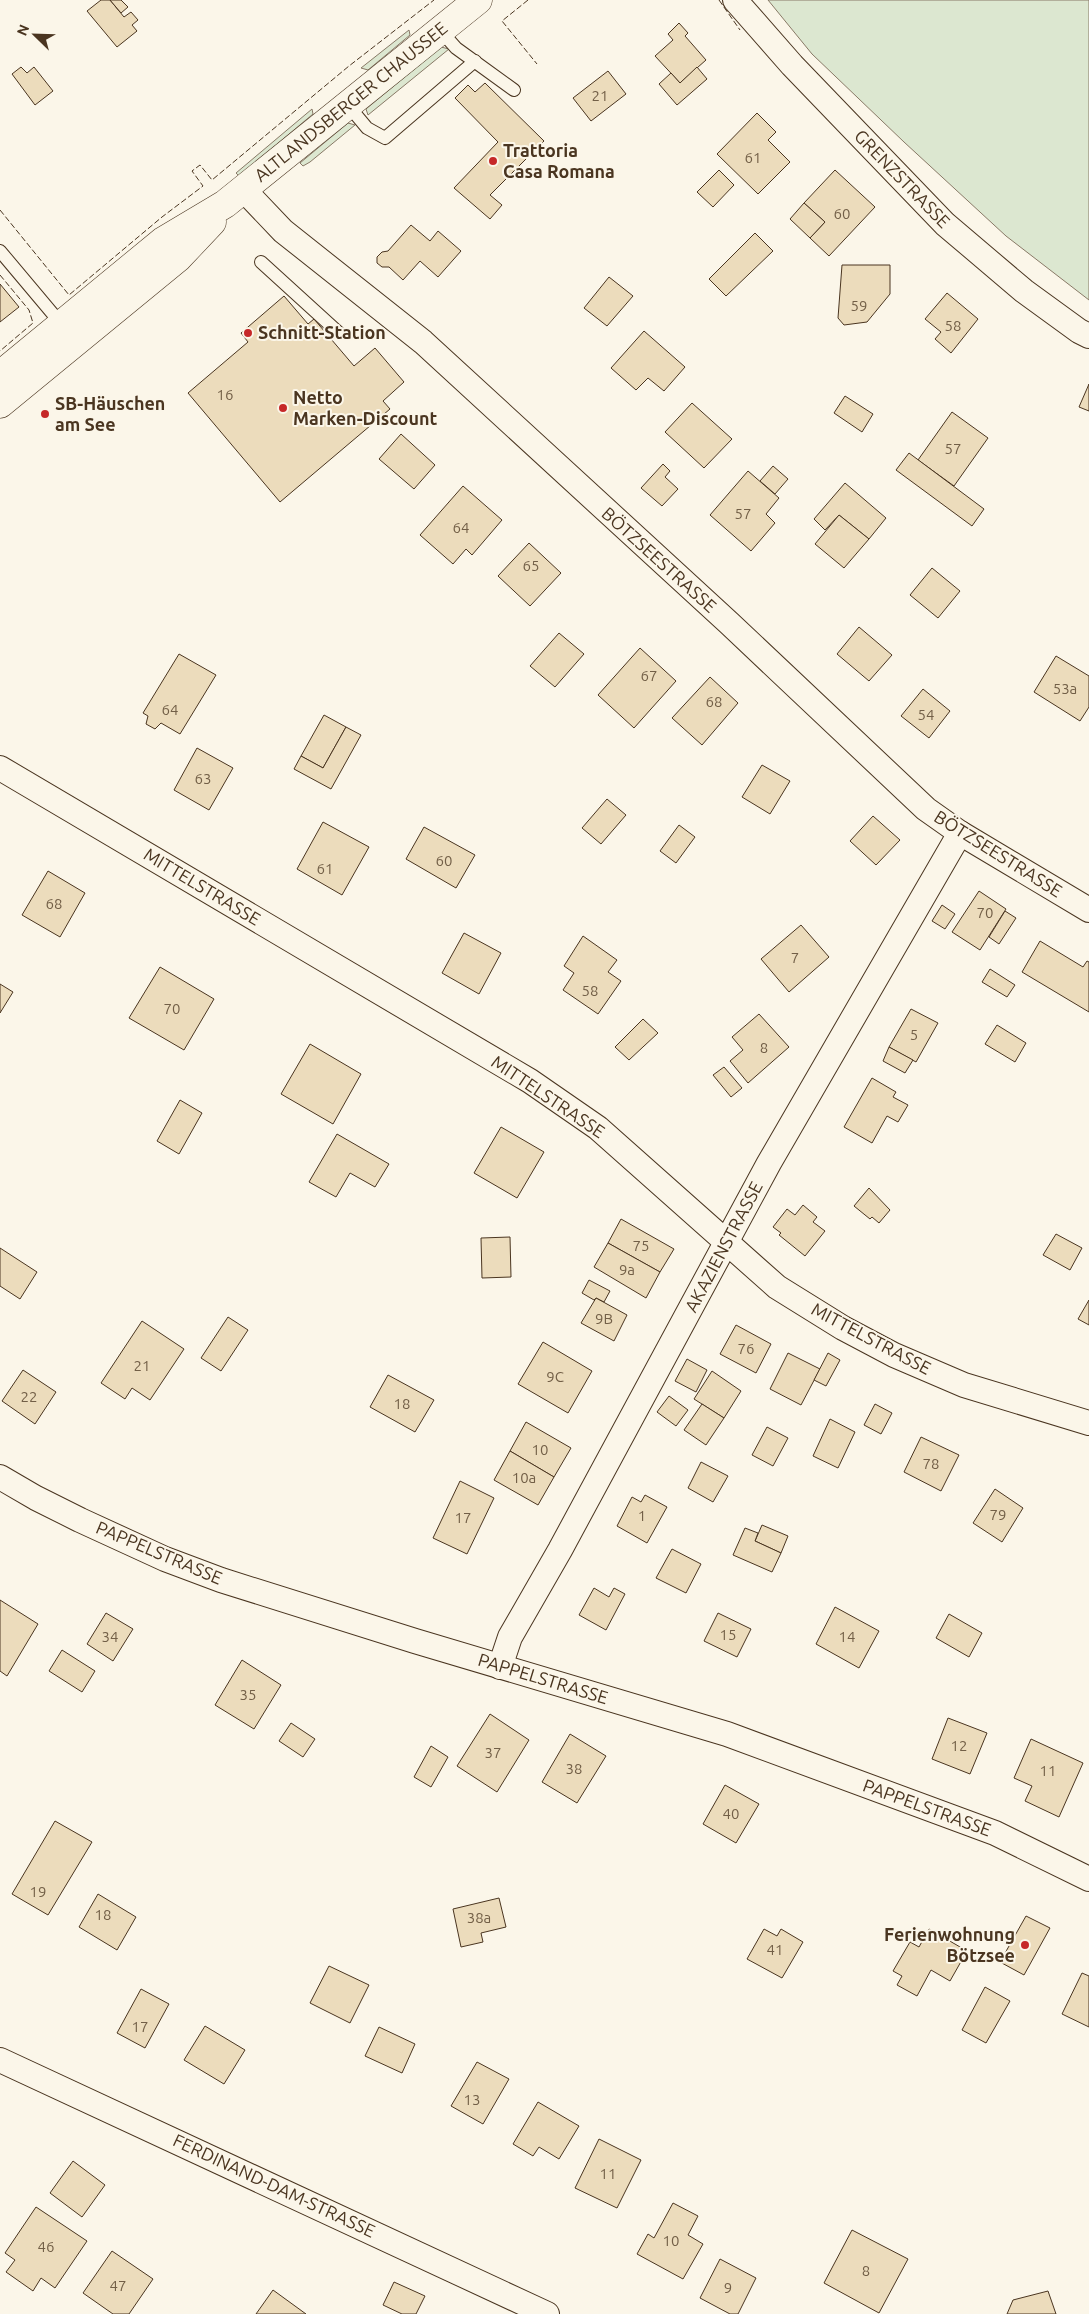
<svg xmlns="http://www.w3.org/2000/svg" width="1089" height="2314" font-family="Ubuntu,sans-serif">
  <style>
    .green { fill: #dce7d0; stroke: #887966 }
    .building { fill: #ecdcbc; stroke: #4a3520 }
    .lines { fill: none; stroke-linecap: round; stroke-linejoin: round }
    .lane-casing { stroke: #4a3520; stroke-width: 14 }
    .street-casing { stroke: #4a3520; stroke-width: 26 }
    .secondary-casing { stroke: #4a3520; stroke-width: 29 }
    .lane { stroke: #fbf6e9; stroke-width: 12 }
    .street { stroke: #fbf6e9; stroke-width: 24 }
    .secondary { stroke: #fbf6e9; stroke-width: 28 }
    .fence { stroke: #4a3520; stroke-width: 1; stroke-dasharray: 6 2.5; stroke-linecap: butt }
    .poi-dot { fill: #c62828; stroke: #fbf6e9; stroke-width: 2 }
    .labels { text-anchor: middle; stroke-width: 4; stroke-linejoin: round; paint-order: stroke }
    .number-label { font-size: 15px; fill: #725f47 }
    .street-label { font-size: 18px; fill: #4a3520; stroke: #fbf6e9 }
    .poi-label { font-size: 18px; font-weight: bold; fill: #4a3520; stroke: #fbf6e9; text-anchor: start }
  </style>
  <rect width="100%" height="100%" fill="#fbf6e9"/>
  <g class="green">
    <path d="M768,0H1089V300L1006,236L904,142L812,54Z"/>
    <path d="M409,30L410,35L368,70L361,68Z"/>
    <path d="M441,47L449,49L368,115L366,109Z"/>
    <path d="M312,109L313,114L239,176L236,173Z"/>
    <path d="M348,123L355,125L310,162L303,166L300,163Z"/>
  </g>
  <g class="building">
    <path d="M101,0H110L124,17L131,12L138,20L132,25L137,31L117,47L87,11Z"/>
    <path d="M110,0H121L128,7L121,13Z"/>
    <path d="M679,23L688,33L685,36L706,60L680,83L655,56L673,40L668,34Z"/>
    <path d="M21,67L27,73L34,67L53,91L35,105L12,74Z"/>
    <path d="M697,67L707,79L677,105L659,84L671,73L680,83Z"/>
    <path d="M608,71L626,94L591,121L573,98Z"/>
    <path d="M485,83L544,141L490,195L502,205L490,219L454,188L498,142L455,98L468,85L475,92Z"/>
    <path d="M757,113L776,132L768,140L790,162L758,194L717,154Z"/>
    <path d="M719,170L734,185L713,207L697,192Z"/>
    <path d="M835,170L875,207L829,256L810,238L825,222L804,203Z"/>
    <path d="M804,203L825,222L810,238L790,219Z"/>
    <path d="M411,225L430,241L438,231L461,251L438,277L420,261L403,280L389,267H382L377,263V257L382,252L388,251Z"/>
    <path d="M755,233L773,251L726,296L709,279Z"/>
    <path d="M842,265H890V294L867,322L844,325L838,318Z"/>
    <path d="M609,277L633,296L607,326L584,308Z"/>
    <path d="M0,284L19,307L0,322Z"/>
    <path d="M947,293L978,319L951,353L935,339L941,332L925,319Z"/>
    <path d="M284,296L308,324L314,319L354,366L375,348L404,382L383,401L390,409L280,502L188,393L248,342L241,333Z"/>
    <path d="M644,331L685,367L664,391L648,378L636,390L611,368Z"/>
    <path d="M1089,384V411L1079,407Z"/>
    <path d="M845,396L873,414L862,432L834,413Z"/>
    <path d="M692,403L732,439L704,468L665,432Z"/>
    <path d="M952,412L988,438L954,486L918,460Z"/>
    <path d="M401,434L435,465L414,489L379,459Z"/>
    <path d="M909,453L984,509L972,526L896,470Z"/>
    <path d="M663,464L670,471L665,477L678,489L662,506L641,488Z"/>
    <path d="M773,466L788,479L775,494L760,481Z"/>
    <path d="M748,471L779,498L766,514L775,523L751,551L710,515Z"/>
    <path d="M845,483L886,518L869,539L839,515L825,530L814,519Z"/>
    <path d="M463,486L502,520L472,555L466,549L453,564L420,535Z"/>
    <path d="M839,515L869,539L844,568L815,544Z"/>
    <path d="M529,543L561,573L530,606L498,576Z"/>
    <path d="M932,568L960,591L938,618L910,595Z"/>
    <path d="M859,627L892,655L869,681L837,654Z"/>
    <path d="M559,633L584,654L555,687L530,666Z"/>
    <path d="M640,648L676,681L634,728L598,695Z"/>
    <path d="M179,654L216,675L180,734L161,723L155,729L146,724L148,716L143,713Z"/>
    <path d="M1056,656L1089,676V707L1080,721L1034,692Z"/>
    <path d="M710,677L738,703L702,745L672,718Z"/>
    <path d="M923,689L950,711L929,738L901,716Z"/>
    <path d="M324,715L346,727L323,768L301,756Z"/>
    <path d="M346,727L361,735L331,789L294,769L301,756L323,768Z"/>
    <path d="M197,748L233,768L209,810L174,790Z"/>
    <path d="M762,765L790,781L770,814L742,797Z"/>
    <path d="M607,799L626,815L601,844L582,828Z"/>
    <path d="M873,816L900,840L876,865L850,841Z"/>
    <path d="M323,822L369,847L342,895L297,869Z"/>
    <path d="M679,825L695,837L676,863L660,851Z"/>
    <path d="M424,827L475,855L456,888L406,859Z"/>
    <path d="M48,871L85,893L60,937L22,915Z"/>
    <path d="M979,891L1006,909L980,950L952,932Z"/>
    <path d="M942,905L955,914L945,929L932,921Z"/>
    <path d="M1005,911L1016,918L999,944L989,937Z"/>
    <path d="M801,925L829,957L789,992L761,959Z"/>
    <path d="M464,933L501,953L479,994L442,973Z"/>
    <path d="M583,936L617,960L608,972L621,981L598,1014L563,990L574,973L564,966Z"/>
    <path d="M1040,941L1083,967L1087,961L1089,962V1012L1022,972Z"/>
    <path d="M160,967L214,999L184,1050L129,1018Z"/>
    <path d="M990,969L1015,985L1007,997L982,982Z"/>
    <path d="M0,984L13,992L0,1013Z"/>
    <path d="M911,1009L938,1023L916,1062L889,1047Z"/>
    <path d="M759,1014L789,1047L748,1083L730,1061L743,1050L732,1037Z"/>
    <path d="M643,1019L658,1033L629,1060L615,1047Z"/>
    <path d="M997,1025L1026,1043L1015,1062L985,1044Z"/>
    <path d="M310,1044L361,1074L333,1124L281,1094Z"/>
    <path d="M889,1047L913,1060L905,1073L883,1061Z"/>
    <path d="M724,1067L742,1088L731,1097L713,1075Z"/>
    <path d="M872,1078L896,1092L893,1097L908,1105L898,1122L887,1116L872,1143L844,1127Z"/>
    <path d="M180,1100L202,1113L179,1154L157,1141Z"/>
    <path d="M501,1127L544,1152L517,1198L474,1173Z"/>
    <path d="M337,1134L389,1164L375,1187L350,1173L336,1197L309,1182Z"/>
    <path d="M869,1188L890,1210L879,1223L872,1217L870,1219L854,1206Z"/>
    <path d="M803,1205L817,1217L813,1222L825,1231L805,1256L779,1235L781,1233L773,1227L787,1209L795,1215Z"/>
    <path d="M621,1219L674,1249L660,1272L608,1243Z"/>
    <path d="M1056,1234L1082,1248L1070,1270L1043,1255Z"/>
    <path d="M510,1237L511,1277L482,1278L481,1238Z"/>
    <path d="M608,1243L660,1272L646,1298L594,1267Z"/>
    <path d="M0,1248L37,1272L20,1299L0,1286Z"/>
    <path d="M589,1280L610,1291L604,1302L596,1298L594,1300L582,1293Z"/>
    <path d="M596,1298L627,1315L614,1341L581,1323Z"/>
    <path d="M1089,1300V1325L1078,1319Z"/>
    <path d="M228,1317L248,1330L221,1371L201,1358Z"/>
    <path d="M142,1321L184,1349L150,1400L132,1388L125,1399L101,1383Z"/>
    <path d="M736,1325L771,1344L756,1373L720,1354Z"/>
    <path d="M543,1342L592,1371L568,1413L518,1384Z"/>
    <path d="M788,1353L820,1369L801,1405L770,1389Z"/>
    <path d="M828,1353L840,1360L826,1386L814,1380Z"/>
    <path d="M687,1359L707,1370L696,1392L675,1381Z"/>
    <path d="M23,1370L56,1392L35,1424L2,1401Z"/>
    <path d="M712,1371L741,1391L724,1418L694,1399Z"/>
    <path d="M388,1375L434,1400L415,1432L370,1407Z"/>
    <path d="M669,1396L688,1410L676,1426L657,1412Z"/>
    <path d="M702,1404L724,1418L706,1445L684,1430Z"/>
    <path d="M875,1404L892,1413L881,1434L864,1425Z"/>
    <path d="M830,1419L855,1432L838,1468L813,1456Z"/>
    <path d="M526,1422L571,1448L554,1477L510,1451Z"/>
    <path d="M767,1427L788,1438L773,1466L752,1455Z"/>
    <path d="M921,1437L959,1455L941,1491L904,1472Z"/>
    <path d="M510,1451L554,1477L538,1505L494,1480Z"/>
    <path d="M701,1462L728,1476L713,1502L688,1488Z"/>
    <path d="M460,1481L494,1498L467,1554L433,1538Z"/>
    <path d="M995,1489L1023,1508L1002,1542L973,1523Z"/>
    <path d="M645,1495L667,1507L647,1543L617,1526L632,1497L641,1502Z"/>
    <path d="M762,1525L788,1536L781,1553L755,1541Z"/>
    <path d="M745,1528L758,1533L755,1541L781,1553L772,1572L733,1555Z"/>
    <path d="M672,1549L701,1564L686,1593L656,1578Z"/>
    <path d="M594,1588L609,1597L614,1588L625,1594L606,1630L579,1615Z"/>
    <path d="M0,1600L38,1624L7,1676L0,1671Z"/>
    <path d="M835,1607L879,1631L859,1668L816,1644Z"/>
    <path d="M106,1613L133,1629L113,1661L87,1644Z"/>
    <path d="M718,1613L751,1629L737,1657L704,1641Z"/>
    <path d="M949,1614L982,1633L969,1657L936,1638Z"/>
    <path d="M62,1650L95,1671L82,1692L49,1671Z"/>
    <path d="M242,1660L281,1685L254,1729L215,1705Z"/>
    <path d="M490,1714L529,1740L497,1792L457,1766Z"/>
    <path d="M948,1718L987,1733L970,1774L932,1759Z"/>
    <path d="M291,1723L315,1739L303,1757L279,1741Z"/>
    <path d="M570,1734L606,1756L577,1803L542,1782Z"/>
    <path d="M1031,1739L1083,1763L1059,1817L1025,1801L1032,1786L1014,1778Z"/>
    <path d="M431,1746L448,1757L431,1787L414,1777Z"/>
    <path d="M725,1785L759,1804L736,1843L703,1824Z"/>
    <path d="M55,1821L92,1842L48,1915L12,1894Z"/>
    <path d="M98,1894L136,1917L117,1950L79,1927Z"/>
    <path d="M499,1898L506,1927L481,1933L483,1942L461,1947L453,1909Z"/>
    <path d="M1026,1916L1050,1928L1024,1975L1000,1962Z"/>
    <path d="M764,1929L777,1936L781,1929L803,1942L782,1978L747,1959Z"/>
    <path d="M929,1929L967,1951L950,1981L931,1970L917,1996L897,1985L902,1976L893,1971L910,1942L919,1947Z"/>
    <path d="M329,1966L369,1985L350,2023L310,2003Z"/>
    <path d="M1082,1973L1089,1976V2027L1062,2014Z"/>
    <path d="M985,1987L1010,2001L986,2043L962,2030Z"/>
    <path d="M141,1989L169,2004L145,2048L117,2033Z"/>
    <path d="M205,2026L245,2050L224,2084L184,2060Z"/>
    <path d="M379,2027L415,2044L402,2073L365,2056Z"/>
    <path d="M477,2062L509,2079L483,2124L451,2106Z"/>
    <path d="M538,2102L579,2126L559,2159L539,2147L533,2156L513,2144Z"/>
    <path d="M599,2139L641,2160L617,2208L575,2188Z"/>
    <path d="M73,2161L105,2185L82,2217L50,2193Z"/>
    <path d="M673,2203L698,2216L688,2235L703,2244L683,2279L637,2254L648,2234L654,2238Z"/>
    <path d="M36,2207L87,2241L55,2288L41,2278L33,2291L6,2272L15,2260L5,2253Z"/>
    <path d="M852,2230L908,2259L879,2313L824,2283Z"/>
    <path d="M112,2251L153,2279L129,2314H113L83,2293Z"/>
    <path d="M720,2259L756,2278L738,2314H730L700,2298Z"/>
    <path d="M394,2282L425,2296L416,2314H402L383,2305Z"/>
    <path d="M273,2290L306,2314H256Z"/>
    <path d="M1048,2291L1056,2314H1007L1013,2300Z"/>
  </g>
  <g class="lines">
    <defs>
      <g id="lane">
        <path d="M440,30L456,48L514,90"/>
        <path d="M347,104L367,128L385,138L475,61"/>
        <path d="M0,251L63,326"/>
        <path d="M261,262L339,333"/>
      </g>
      <g id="street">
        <path d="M735,0L792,65L945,224L1024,291L1079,331L1089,336"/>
        <path d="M244,190L283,231L423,342L729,623L926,809L960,833L1089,910"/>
        <path d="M0,768L530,1081L598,1128L777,1287L843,1328L894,1355L964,1385L1089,1423"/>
        <path d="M0,1477L36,1498L80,1520L165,1559L221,1580L415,1641L727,1734L995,1833L1089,1879"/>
        <path d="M500,1667L510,1637L560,1550L769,1163L960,833"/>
        <path d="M0,2060L547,2314"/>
      </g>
      <g id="secondary">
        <path d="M0,375L163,241L225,204L478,0"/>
        <path d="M0,404L178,258L212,222"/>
      </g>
    </defs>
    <use href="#lane" class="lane-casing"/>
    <use href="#street" class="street-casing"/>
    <use href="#secondary" class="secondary-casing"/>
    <use href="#lane" class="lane"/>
    <use href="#street" class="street"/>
    <use href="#secondary" class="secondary"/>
    <g class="fence">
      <path d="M528,0L502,21L537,64"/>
      <path d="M719,0L740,30"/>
      <path d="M0,210L69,295L162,217L203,186L192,171L200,165L212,180L349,66L434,0"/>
      <path d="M0,275L29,310L33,323L0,351"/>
    </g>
  </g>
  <g class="poi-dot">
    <circle cx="493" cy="161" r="5"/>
    <circle cx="248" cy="333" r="5"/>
    <circle cx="283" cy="408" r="5"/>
    <circle cx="45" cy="414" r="5"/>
    <circle cx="1025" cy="1945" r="5"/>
  </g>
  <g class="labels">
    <g class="number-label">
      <text x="600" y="101">21</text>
      <text x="753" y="163">61</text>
      <text x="842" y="219">60</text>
      <text x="859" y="311">59</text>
      <text x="953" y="331">58</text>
      <text x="225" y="400">16</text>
      <text x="953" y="454">57</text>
      <text x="743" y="519">57</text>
      <text x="461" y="533">64</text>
      <text x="531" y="571">65</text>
      <text x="649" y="681">67</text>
      <text x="1065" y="694">53a</text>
      <text x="714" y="707">68</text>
      <text x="170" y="715">64</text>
      <text x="926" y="720">54</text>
      <text x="203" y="784">63</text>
      <text x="444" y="866">60</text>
      <text x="325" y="874">61</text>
      <text x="54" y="909">68</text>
      <text x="985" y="918">70</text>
      <text x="795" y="963">7</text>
      <text x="590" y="996">58</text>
      <text x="172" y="1014">70</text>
      <text x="914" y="1040">5</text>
      <text x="764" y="1053">8</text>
      <text x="641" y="1251">75</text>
      <text x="627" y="1275">9a</text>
      <text x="604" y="1324">9B</text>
      <text x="746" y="1354">76</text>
      <text x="142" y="1371">21</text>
      <text x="555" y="1382">9C</text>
      <text x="29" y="1402">22</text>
      <text x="402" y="1409">18</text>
      <text x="540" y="1455">10</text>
      <text x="931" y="1469">78</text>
      <text x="524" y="1483">10a</text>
      <text x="998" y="1520">79</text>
      <text x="642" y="1521">1</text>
      <text x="463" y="1523">17</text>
      <text x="728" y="1640">15</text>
      <text x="110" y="1642">34</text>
      <text x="847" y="1642">14</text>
      <text x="248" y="1700">35</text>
      <text x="959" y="1751">12</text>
      <text x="493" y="1758">37</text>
      <text x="574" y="1774">38</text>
      <text x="1048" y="1776">11</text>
      <text x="731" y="1819">40</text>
      <text x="38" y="1897">19</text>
      <text x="103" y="1920">18</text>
      <text x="479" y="1923">38a</text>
      <text x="775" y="1955">41</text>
      <text x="140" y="2032">17</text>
      <text x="472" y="2105">13</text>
      <text x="608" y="2179">11</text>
      <text x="671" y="2246">10</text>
      <text x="46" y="2252">46</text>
      <text x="866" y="2276">8</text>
      <text x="118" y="2291">47</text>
      <text x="728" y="2293">9</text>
    </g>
    <g class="street-label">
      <text transform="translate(351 102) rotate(-39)" y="6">ALTLANDSBERGER CHAUSSEE</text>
      <text transform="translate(902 179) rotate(46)" y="6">GRENZSTRASSE</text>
      <text transform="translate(659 560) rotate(42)" y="6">BÖTZSEESTRASSE</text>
      <text transform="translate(998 854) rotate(32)" y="6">BÖTZSEESTRASSE</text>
      <text transform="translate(202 887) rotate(31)" y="6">MITTELSTRASSE</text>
      <text transform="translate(548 1097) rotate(34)" y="6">MITTELSTRASSE</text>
      <text transform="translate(724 1247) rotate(-62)" y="6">AKAZIENSTRASSE</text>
      <text transform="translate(871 1339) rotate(28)" y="6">MITTELSTRASSE</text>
      <text transform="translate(159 1553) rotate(23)" y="6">PAPPELSTRASSE</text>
      <text transform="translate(543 1679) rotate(17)" y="6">PAPPELSTRASSE</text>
      <text transform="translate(927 1808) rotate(20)" y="6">PAPPELSTRASSE</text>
      <text transform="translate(274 2186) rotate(25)" y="6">FERDINAND-DAM-STRASSE</text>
    </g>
    <g class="poi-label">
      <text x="503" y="157">Trattoria<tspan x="503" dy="21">Casa Romana</tspan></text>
      <text x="258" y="339">Schnitt-Station</text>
      <text x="293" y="404">Netto<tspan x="293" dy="21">Marken-Discount</tspan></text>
      <text x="55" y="410">SB-Häuschen<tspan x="55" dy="21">am See</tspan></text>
      <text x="1015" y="1941" text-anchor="end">Ferienwohnung<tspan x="1015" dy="21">Bötzsee</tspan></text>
    </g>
  </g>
  <g transform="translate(35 35) rotate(293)" stroke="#fbf6e9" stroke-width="4" paint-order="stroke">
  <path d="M0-4L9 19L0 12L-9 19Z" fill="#4a3520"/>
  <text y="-8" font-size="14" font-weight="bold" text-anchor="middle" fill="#4a3520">N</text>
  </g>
</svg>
